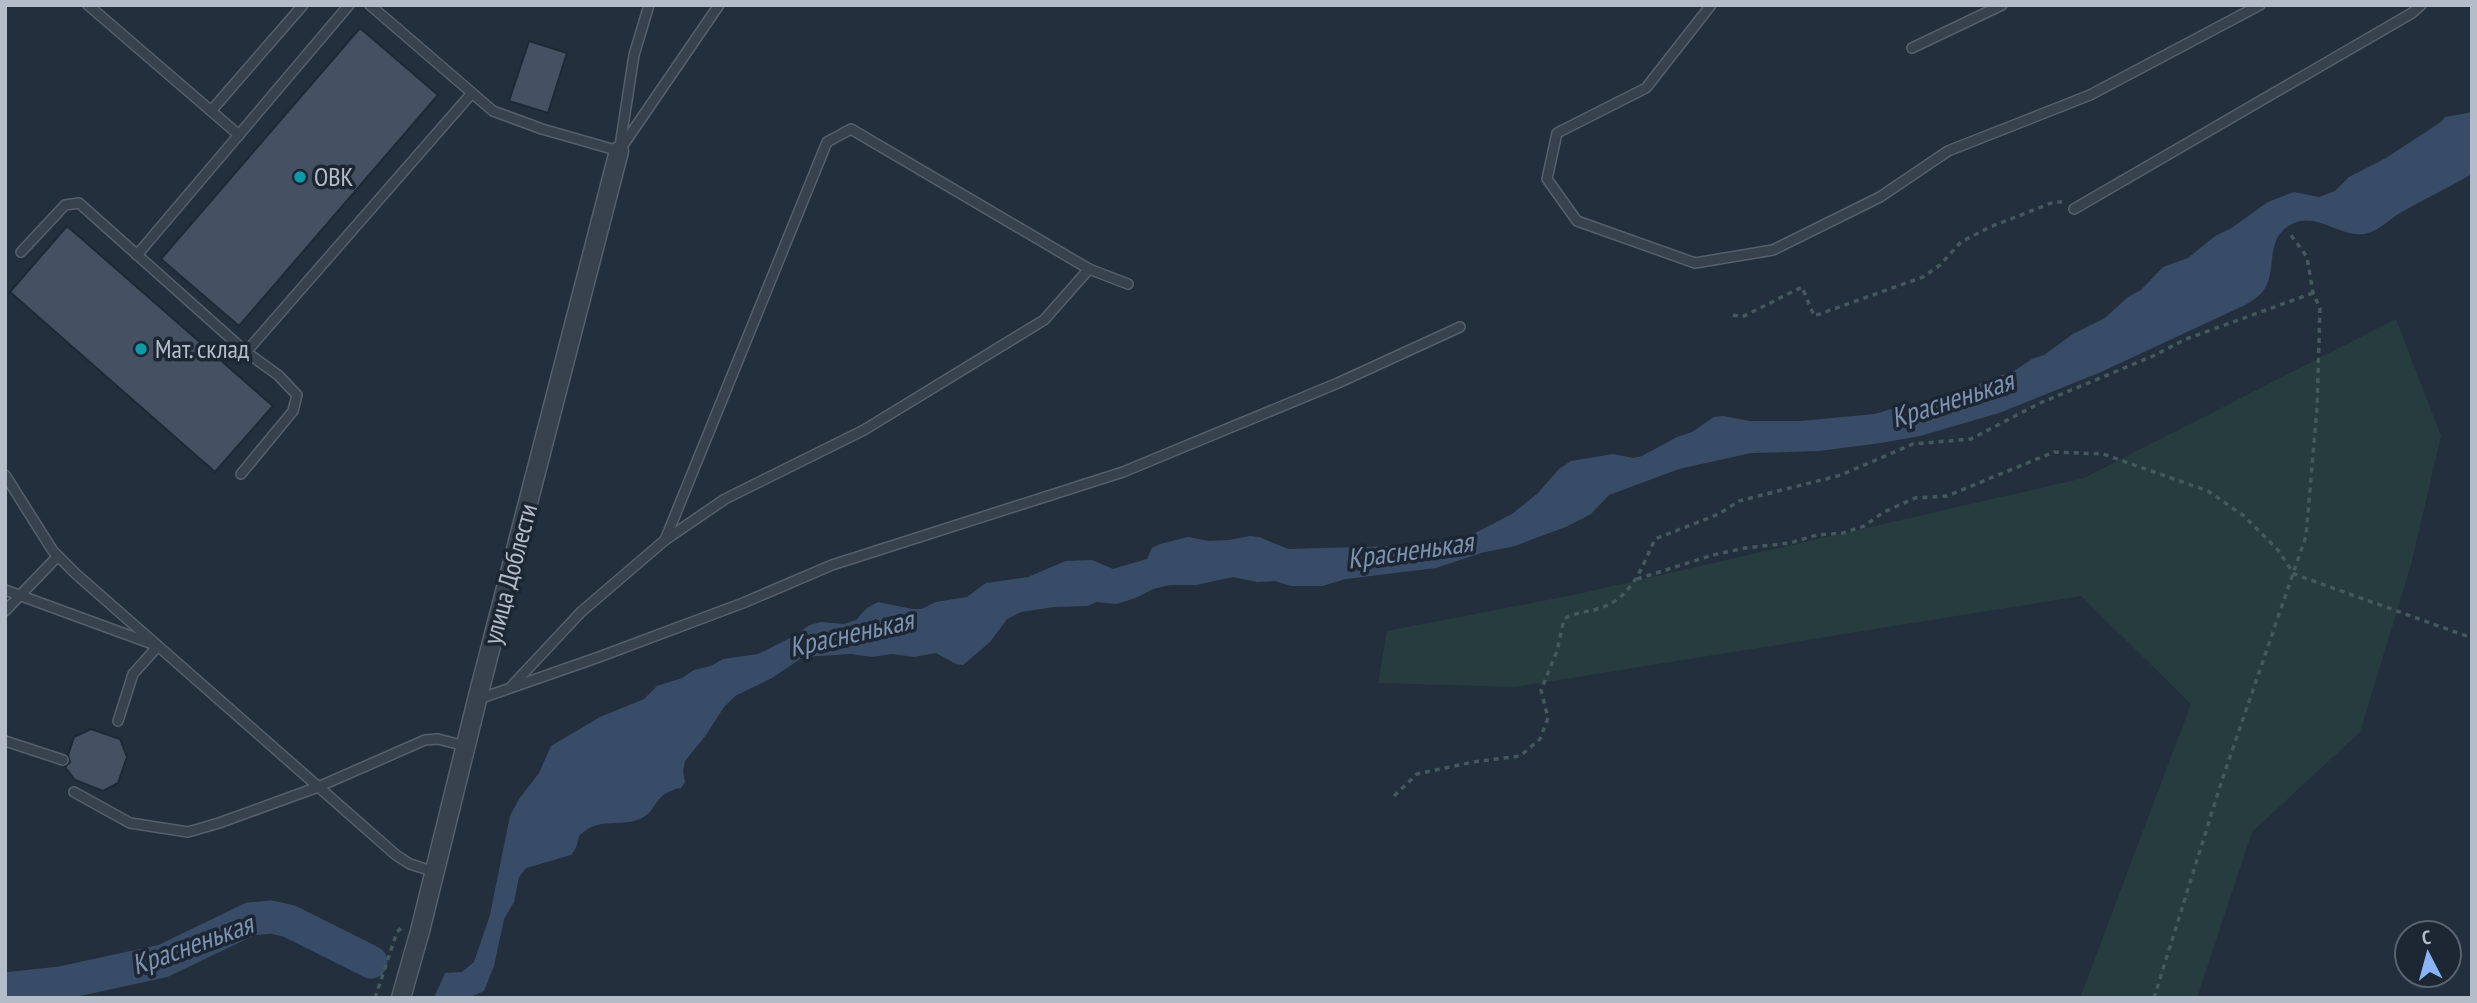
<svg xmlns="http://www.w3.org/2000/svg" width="2477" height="1003" font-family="'PT Sans Narrow',sans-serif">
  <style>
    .green { fill: #263c3f }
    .water { fill: #394c67 }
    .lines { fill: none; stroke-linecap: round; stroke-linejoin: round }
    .river { stroke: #394c67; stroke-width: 33 }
    .building { fill: #455162; stroke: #1f2835; stroke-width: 2 }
    .lane-casing { stroke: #565f6c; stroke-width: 12 }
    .street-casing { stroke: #565f6c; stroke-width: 21 }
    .path { stroke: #44595c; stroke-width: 3.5; stroke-dasharray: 5 5; stroke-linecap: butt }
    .lane { stroke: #38414e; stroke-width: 9 }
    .street { stroke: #38414e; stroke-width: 18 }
    .culture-dot { fill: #0f9aa8; stroke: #1d2633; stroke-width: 2.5 }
    .labels { text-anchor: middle; stroke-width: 7; stroke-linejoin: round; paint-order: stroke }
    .poi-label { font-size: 26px; fill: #b4bcc9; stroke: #1d2633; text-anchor: start }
    .street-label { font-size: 26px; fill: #b4bcc9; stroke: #1d2633 }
    .water-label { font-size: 28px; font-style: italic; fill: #7c92b1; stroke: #1d2633 }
  </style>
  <rect width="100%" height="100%" fill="#242f3e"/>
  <path class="green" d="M2396,319L2441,436L2411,565L2360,732L2252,832L2197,998H2080L2191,704L2081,596L1515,687L1378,683L1387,631L1578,594L2084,478Z"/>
  <path class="water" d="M2472,110V174C2448,188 2424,199 2400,213C2390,219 2379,230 2368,233C2343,241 2317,209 2290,225C2265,239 2277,268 2265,288C2262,295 2251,301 2245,305L2101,372L1999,413L1920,436L1881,443L1819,451L1751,453L1679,469L1609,495L1591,514L1568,526L1515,546L1481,553L1436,568L1346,579L1322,586H1291L1275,581L1257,582L1233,577L1196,585H1170L1153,589L1138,597L1117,604L1096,602L1088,606L1054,607L1021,612L1007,619L990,642L963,665L956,664L936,653L914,657L892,654L872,657L851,654L803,657L772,678L735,696L724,707L706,735L685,761L683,771L685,782L681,788C653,793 658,810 642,818C619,829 600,815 579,836L576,848L571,855L526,868L519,877L514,902L504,919L494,966L484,991L468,998H434L445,973L462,972L474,962L490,915L510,816L519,799L539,773L551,746L600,717L644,699L657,686L682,678L694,670L711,666L723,659L758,654L792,637L810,625L821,622L844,624L856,620L867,608L878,602L912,609H921L936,602L967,597L986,583L1028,577L1066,561L1092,560L1113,569L1147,559L1152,548L1160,544L1188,537L1209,541L1229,540L1250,536L1259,537L1288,549L1397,546L1451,541L1475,533L1512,514L1538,493L1559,469L1571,461L1613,454L1633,458L1642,456L1677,437L1692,432L1714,417L1723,416L1750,421H1801L1874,414L1899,407L1961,396L1984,381L2014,371L2032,359L2044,355L2073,334L2105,318L2128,297L2141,290L2163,267L2188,258L2215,236L2230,229L2268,202L2294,192L2319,197L2335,191L2349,177L2386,158L2441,122L2445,117L2468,113Z"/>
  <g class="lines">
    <path class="river" d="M5,989L61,983L163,961L250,919L271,917L289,921L371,962"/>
  </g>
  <g class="building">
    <path d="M360,28L438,95L239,326L161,259Z"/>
    <path d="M529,41L567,53L548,113L509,101Z"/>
    <path d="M67,226L273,406L215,472L10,292Z"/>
    <path d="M91,729L120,739L127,757L118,783L103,791L75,780L65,767L70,762L68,755L74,737Z"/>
  </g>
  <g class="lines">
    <defs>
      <g id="lane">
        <path d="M88,5L239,135"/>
        <path d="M370,5L493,111L542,129L619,151"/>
        <path d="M1711,5L1646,88L1557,133L1547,179L1577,221L1695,263L1773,250L1880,197L1948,151L2090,95L2260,5"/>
        <path d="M1912,48L2002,5"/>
        <path d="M211,111L303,5"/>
        <path d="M620,146L634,55L649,5"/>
        <path d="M619,151L719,5"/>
        <path d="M2074,209L2412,13L2421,5"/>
        <path d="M21,252L65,205L79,203L246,352L472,93"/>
        <path d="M137,255L349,5"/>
        <path d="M241,474L293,411L297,395L278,375L246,352"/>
        <path d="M5,475L53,551L76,574L396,855L410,864L435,872"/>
        <path d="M665,540L827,142L851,129L1089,269L1128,284"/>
        <path d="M5,590L158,646L133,674L118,721"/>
        <path d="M5,611L58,556"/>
        <path d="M510,688L581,612L665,540L725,499L864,430L1044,320L1089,269"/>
        <path d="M479,699L599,657L743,603L832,565L1123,472L1338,383L1460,327"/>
        <path d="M5,741L63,760"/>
        <path d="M74,792L130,823L188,832L219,823L318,787L425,740L438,739L465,746"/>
      </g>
      <path id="street" d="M401,998L420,931L477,700L619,151"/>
    </defs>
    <use href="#lane" class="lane-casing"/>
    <use href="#street" class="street-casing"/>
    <g class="path">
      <path d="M1733,315L1742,317L1802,287L1814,316L1923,277L1940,265L1961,242L1990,227L2054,202H2063"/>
      <path d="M1637,579L1713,555L1745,548L1790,543L1817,535L1843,533L1864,526L1884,512L1915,498L1947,496L2054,452L2103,454L2208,491L2244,516L2278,550L2294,574L2472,638"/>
      <path d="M1394,796L1417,774L1473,762L1520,756L1540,739L1548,718L1541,690L1557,651L1564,619C1575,612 1589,612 1601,608C1633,596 1642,567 1655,539L1719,514L1739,501L1841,475L1913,444L1971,439L2040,403L2153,356L2186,339L2313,293"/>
      <path d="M375,998L397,932L401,928"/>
      <path d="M2154,998L2222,780L2306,536L2317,408L2320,308L2313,293L2307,257L2288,231"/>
    </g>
    <use href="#lane" class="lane"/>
    <use href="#street" class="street"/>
  </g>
  <g class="culture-dot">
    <circle cx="300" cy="177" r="7"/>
    <circle cx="141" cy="349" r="7"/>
  </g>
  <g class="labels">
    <g class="poi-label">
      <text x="314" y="186">ОВК</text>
      <text x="155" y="358">Мат. склад</text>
    </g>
    <g class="street-label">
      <text transform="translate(510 574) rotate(-75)" y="9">улица Доблести</text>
    </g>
    <g class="water-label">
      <text transform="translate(1952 399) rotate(-18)" y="10">Красненькая</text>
      <text transform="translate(1410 550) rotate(-8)" y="10">Красненькая</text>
      <text transform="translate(851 633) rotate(-13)" y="10">Красненькая</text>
      <text transform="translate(192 944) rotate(-20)" y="10">Красненькая</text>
    </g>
  </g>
  <rect width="2477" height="1003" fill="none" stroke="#b4bcc9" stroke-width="14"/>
  <g transform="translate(2428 954) rotate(354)"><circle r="33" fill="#1d2633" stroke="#59626f" stroke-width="2"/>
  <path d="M0-5L12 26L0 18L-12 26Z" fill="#8ab4f8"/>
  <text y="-10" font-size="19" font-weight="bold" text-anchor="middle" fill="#b4bcc9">С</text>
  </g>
</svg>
